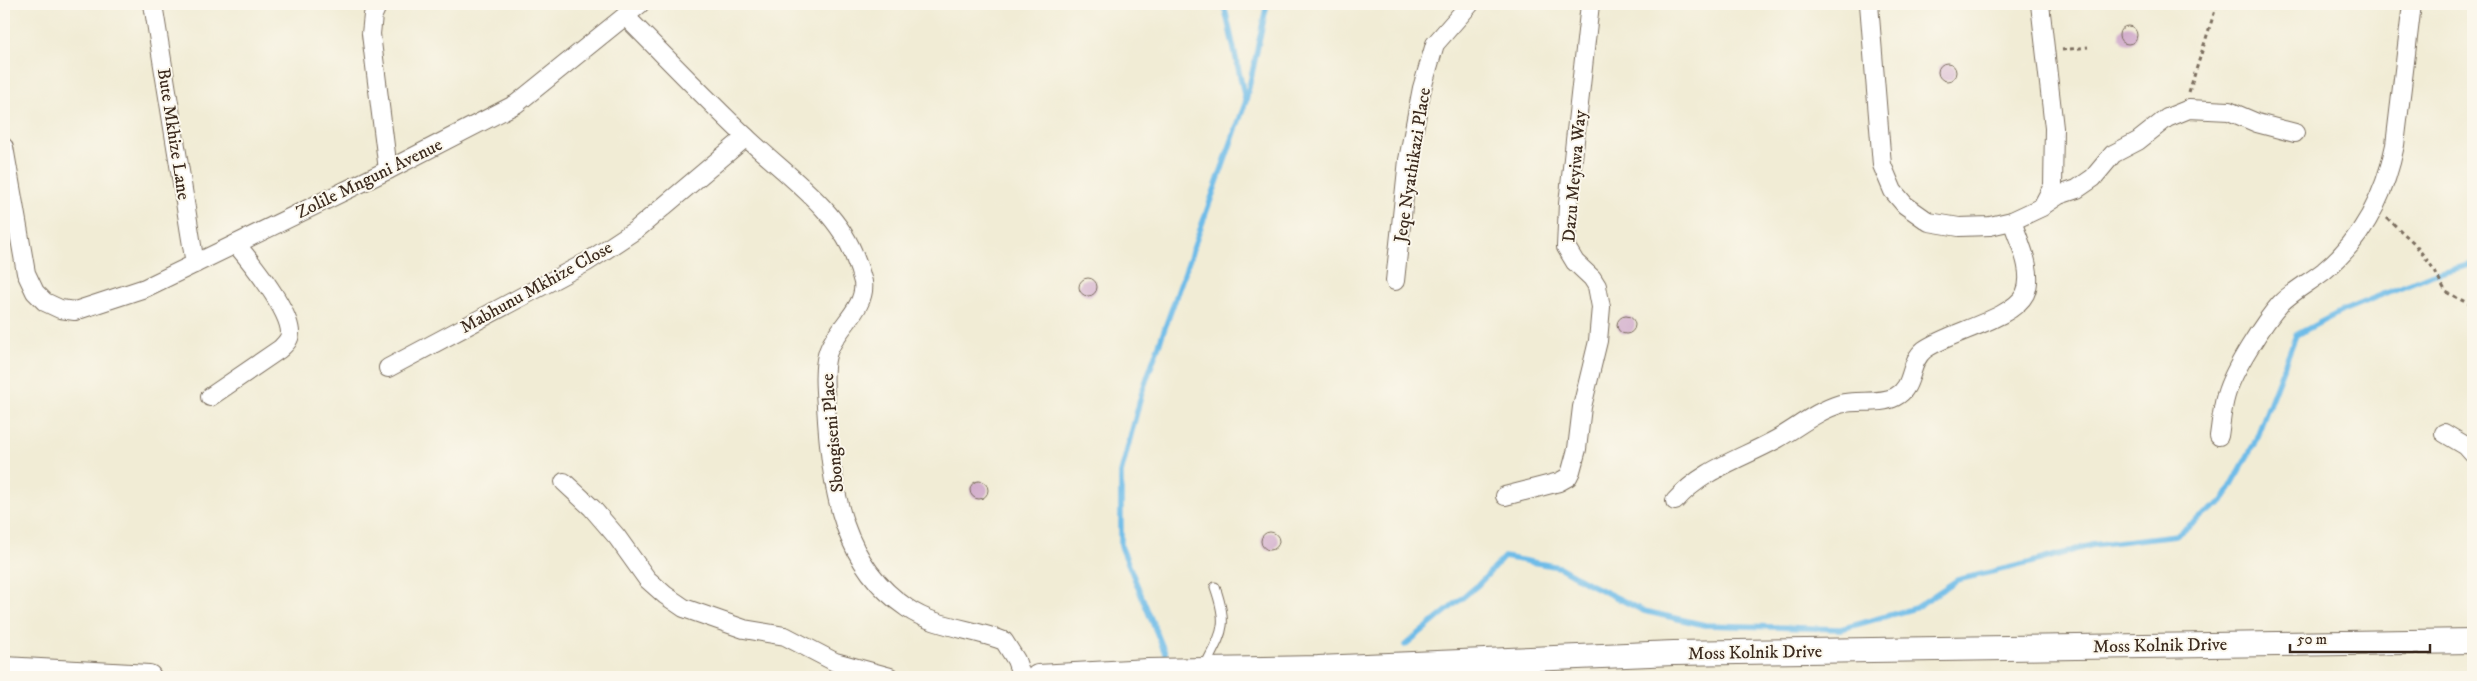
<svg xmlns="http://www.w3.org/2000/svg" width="2477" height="681" font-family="'IM FELL DW Pica',serif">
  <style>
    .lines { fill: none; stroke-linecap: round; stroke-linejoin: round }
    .stream { stroke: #6ebce8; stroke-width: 5.5 }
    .building { fill: #d2adcc }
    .lane-casing { stroke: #7b6e5e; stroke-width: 11 }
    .street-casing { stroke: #7b6e5e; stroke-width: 20 }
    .secondary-casing { stroke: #7b6e5e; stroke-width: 26 }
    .path { stroke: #7b6e5e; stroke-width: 3; stroke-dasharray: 4 4; stroke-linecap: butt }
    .lane { stroke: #fff; stroke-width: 9 }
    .street { stroke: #fff; stroke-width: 18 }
    .secondary { stroke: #fff; stroke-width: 24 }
    .labels { text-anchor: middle; stroke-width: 4; stroke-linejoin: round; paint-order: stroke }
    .street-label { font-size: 18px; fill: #3b2a1e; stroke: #fbf7ec }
  </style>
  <rect width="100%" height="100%" fill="#fbf7ec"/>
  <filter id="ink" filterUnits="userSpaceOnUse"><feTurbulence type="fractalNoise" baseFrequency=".02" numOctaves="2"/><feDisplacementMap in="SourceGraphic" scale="10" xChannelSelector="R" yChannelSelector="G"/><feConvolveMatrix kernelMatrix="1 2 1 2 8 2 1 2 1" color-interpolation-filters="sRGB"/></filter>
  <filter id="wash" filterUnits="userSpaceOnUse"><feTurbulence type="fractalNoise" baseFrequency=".0096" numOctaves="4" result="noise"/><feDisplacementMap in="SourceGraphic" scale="20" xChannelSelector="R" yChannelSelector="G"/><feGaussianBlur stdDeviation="1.12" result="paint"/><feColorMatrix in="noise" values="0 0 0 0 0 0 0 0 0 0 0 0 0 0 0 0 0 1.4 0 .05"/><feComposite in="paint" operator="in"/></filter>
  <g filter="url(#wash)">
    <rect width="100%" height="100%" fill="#f1ecd5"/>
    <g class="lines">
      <g class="stream">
        <path d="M1224,4L1245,99"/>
        <path d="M1405,645L1478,585L1504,557L1559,567L1591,585L1644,611L1705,625L1841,629L1915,608L1957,580L2029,563L2092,545L2176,535L2223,501L2254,444L2296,335L2342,311L2431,275L2473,264"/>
        <path d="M1165,653L1121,546V473L1142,392L1246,101L1267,4"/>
      </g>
    </g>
    <g id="blocks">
      <g class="building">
        <circle cx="2128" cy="35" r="9"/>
        <circle cx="1947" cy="72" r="9"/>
        <circle cx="1088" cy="287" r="9"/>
        <circle cx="1626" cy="325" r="9"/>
        <circle cx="979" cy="490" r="9"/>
        <circle cx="1270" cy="541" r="9"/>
      </g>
    </g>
  </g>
  <g filter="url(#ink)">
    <use href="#blocks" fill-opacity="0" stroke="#7b6e5e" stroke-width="1"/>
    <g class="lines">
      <defs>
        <path id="lane" d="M1204,668C1222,632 1229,627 1215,587"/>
        <g id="street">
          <path d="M153,4L195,264"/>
          <path d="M378,4L373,15L371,34L388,170"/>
          <path d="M1869,4L1882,165L1893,191L1905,205L1929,222L1959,227L1990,226L2012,221L2042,207L2053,186L2054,128L2040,4"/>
          <path d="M625,16C665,56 704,97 745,136C781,171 839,210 855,258C858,265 861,274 863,282C867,309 834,329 827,355C822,375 826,399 827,421C832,491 843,565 907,608C936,628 972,628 1004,641L1016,660L1022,677"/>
          <path d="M4,147L26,273L35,292L45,302L60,309L75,311L145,288L388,170L516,104L640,4"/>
          <path d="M2044,205L2059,195L2077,189L2093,178L2113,154L2138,141L2167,118L2189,109L2229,111L2257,123L2295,133"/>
          <path d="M1395,281L1408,160L1422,88L1435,44L1470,4"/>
          <path d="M388,368L587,262L637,229L746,137"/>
          <path d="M210,397L280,349C285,344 290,340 290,333C290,310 251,262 236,244"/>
          <path d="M2444,433L2466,446L2473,454"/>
          <path d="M2219,436C2221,423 2222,408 2226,395C2233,370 2264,322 2281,303C2293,291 2310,282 2324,271C2364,238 2385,195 2395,145L2412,4"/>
          <path d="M564,482L592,508L617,537L647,579L665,595L684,608L744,629L785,636L835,662L890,677"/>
          <path d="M1505,496L1559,482L1568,477L1571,471L1577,449L1582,407L1598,341L1601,307L1597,286L1592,278L1575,262L1566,247L1568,204L1590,4"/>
          <path d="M1675,501C1703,469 1741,459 1777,439C1798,427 1817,411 1840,404C1857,399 1879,405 1895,397C1915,387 1908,363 1924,350C1948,332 2012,320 2025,294C2035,272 2019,242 2012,221"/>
          <path d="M1496,660L1509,677"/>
        </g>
        <g id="secondary">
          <path d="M4,669L149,677"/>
          <path d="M1038,677L1148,671L1318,668L1674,653L2473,641"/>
        </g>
      </defs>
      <use href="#lane" class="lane-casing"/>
      <use href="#street" class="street-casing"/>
      <use href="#secondary" class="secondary-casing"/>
      <g class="path">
        <path d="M2062,50L2088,47"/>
        <path d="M2189,92L2217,4"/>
        <path d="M2387,218L2414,243L2433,268L2446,292L2473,306"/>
      </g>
      <use href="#lane" class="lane"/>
      <use href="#street" class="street"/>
      <use href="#secondary" class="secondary"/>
    </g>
  </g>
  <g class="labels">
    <g class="street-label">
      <text transform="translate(174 134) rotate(81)" y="6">Bute Mkhize Lane</text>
      <text transform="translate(1412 165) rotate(-81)" y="6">Jeqe Nyathikazi Place</text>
      <text transform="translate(1574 176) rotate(-85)" y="6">Dazu Meyiwa Way</text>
      <text transform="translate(369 178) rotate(-26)" y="6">Zolile Mnguni Avenue</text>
      <text transform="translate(536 287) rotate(-29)" y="6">Mabhunu Mkhize Close</text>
      <text transform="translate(832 433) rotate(-95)" y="6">Sbongiseni Place</text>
      <text transform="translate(2160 645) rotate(-1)" y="6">Moss Kolnik Drive</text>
      <text transform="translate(1755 652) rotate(-1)" y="6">Moss Kolnik Drive</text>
    </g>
  </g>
  <rect width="2477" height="681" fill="none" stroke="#fbf7ec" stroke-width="20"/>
  <path d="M2290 644v8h140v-8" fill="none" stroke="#3b2a1e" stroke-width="2.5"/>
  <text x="2297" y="644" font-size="15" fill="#3b2a1e" stroke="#fbf7ec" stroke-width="4" paint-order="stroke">50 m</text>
</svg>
